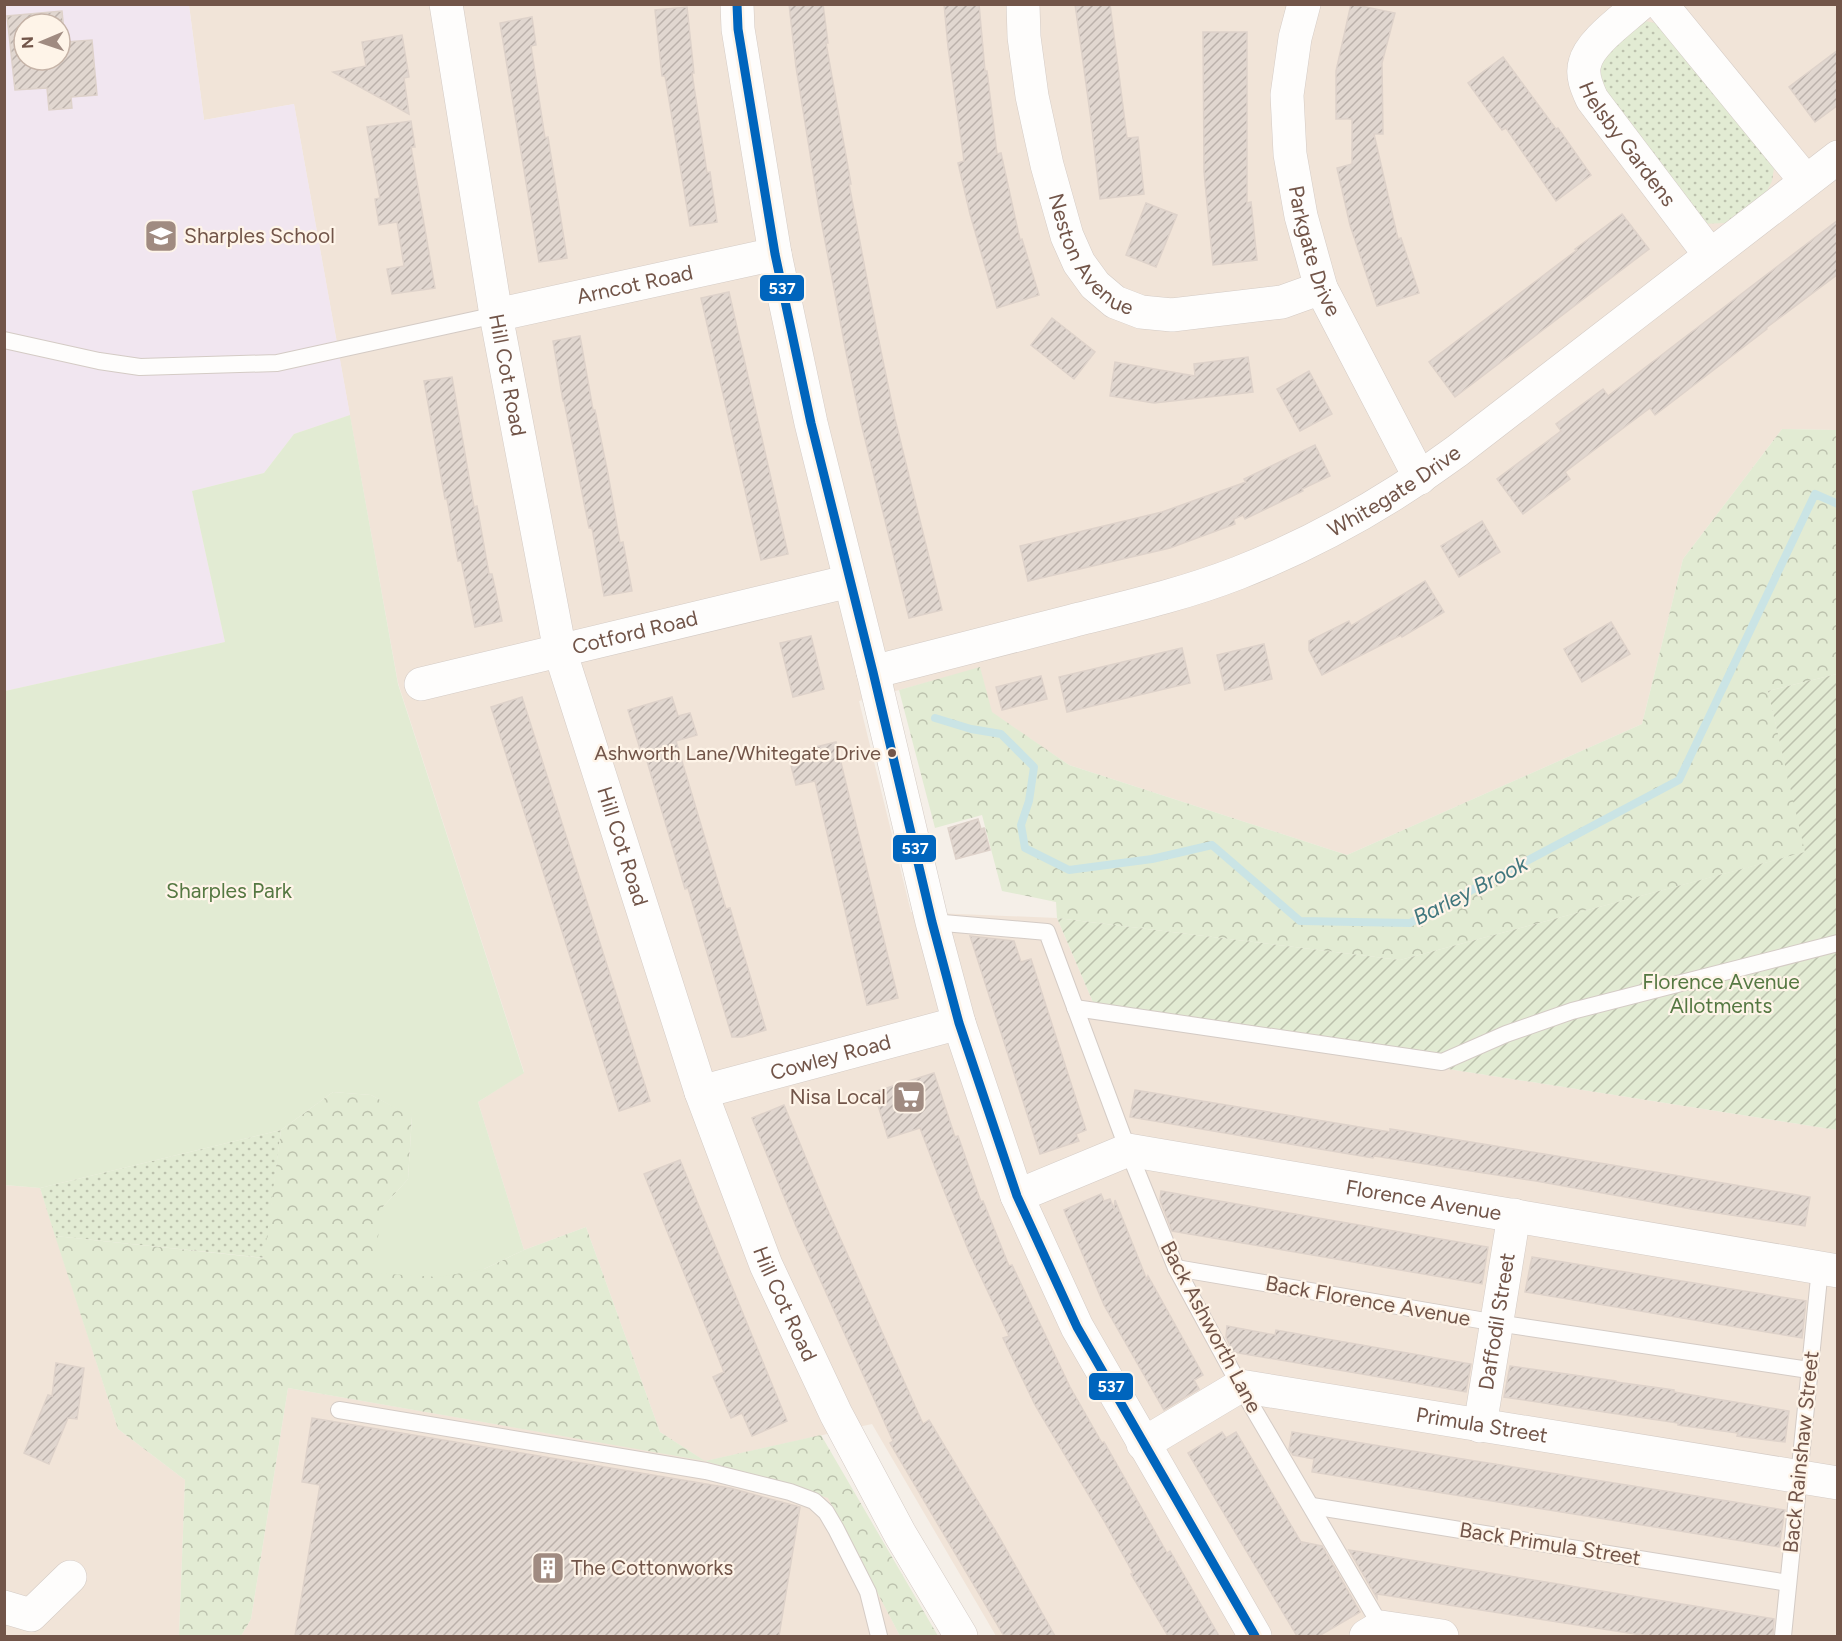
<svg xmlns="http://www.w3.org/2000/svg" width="1842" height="1641" font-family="Figtree,sans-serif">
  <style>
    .residential { fill: #f1e4d8 }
    .education { fill: #f1e6f0; fill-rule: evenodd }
    .grass { fill: url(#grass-dots) }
    .forest { fill: url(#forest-crowns) }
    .park { fill: #e2ebd3 }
    .garden { fill: url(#garden-furrows) }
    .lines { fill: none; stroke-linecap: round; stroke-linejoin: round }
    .stream { stroke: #cae4e5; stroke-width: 8 }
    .building { fill: url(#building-hatch); stroke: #ded2ca; stroke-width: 1.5; fill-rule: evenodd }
    .service-casing { stroke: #d4cbc5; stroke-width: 18 }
    .minor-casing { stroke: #d4cbc5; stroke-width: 34 }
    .service { stroke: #fefdfc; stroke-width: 16 }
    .minor { stroke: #fefdfc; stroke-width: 33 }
    .bus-1-casing { stroke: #fef4e8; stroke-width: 14 }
    .bus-1 { stroke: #0065bd; stroke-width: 9 }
    .bus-dot { fill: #725549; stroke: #fef4e8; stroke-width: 2 }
    .labels { text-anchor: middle; stroke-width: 4.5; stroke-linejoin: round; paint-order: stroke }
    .bus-label { font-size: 20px; fill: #725549; stroke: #fef4e8; text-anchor: end }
    .street-label { font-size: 21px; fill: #725549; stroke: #fef4e8 }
    .poi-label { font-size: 21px; fill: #725549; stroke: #fef4e8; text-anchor: start }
    .park-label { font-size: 21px; fill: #557842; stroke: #fef4e8 }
    .water-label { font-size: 22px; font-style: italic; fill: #41777e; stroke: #fef4e8 }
    .line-badge { stroke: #fef4e8; stroke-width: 2 }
    .badge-label { font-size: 16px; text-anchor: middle; font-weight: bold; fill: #fff }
  </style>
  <defs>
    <pattern id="grass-dots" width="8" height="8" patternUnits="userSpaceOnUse" patternTransform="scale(1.5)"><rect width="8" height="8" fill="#e2ebd3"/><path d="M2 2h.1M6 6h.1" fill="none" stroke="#bcc1ad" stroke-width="1.8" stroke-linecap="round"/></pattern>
    <pattern id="forest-crowns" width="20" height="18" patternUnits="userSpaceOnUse" patternTransform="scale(1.5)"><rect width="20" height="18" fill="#e2ebd3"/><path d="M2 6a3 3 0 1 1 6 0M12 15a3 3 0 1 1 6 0" fill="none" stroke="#bcc1ad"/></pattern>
    <pattern id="garden-furrows" width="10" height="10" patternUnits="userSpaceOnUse" patternTransform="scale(1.5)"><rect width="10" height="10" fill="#e2ebd3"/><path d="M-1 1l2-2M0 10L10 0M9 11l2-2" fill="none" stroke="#bcc1ad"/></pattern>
    <pattern id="building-hatch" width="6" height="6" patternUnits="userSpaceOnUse" patternTransform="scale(1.5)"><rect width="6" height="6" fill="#e1d7d0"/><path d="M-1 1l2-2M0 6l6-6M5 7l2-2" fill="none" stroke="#bbb1ab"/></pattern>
  </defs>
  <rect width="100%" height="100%" fill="#f5efe8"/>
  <g class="residential">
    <path d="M189,5H1837V430L1782,429L1683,559L1642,724L1347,855L1069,765L991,712L980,668L859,701L911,912L1057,918L1098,1014L1837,1130V1636H996L872,1424L706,1461L829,1498L900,1636H241L251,1619L288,1388L703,1460L660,1432L586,1227L524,1250L478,1102L524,1072L398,683L294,104L204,120Z"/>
    <path d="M4,1185L40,1188L118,1429L185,1480L179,1636H5Z"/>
  </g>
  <path class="education" d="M4,5H189L204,120L294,104L350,415L294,434L264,473L192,491L225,642L5,691ZM24,24H60V60H24Z"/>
  <g class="grass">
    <path d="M1645,21L1665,25L1774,168L1772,181L1767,191L1725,223L1702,224L1601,93L1597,65L1601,54Z"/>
    <path d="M281,1130L265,1258L55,1236L40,1188Z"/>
  </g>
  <g class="forest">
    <path d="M1782,429L1837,430V674L1768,691L1806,852L1400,960L1057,918L1056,902L1002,891L982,815L935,828L899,690L980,667L992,712L1069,765L1347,855L1642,724L1683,559Z"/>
    <path d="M333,1092L371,1095L412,1116L408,1179L383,1207L484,1269L524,1250L586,1227L660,1432L705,1461L821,1435L938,1636H900L828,1498L705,1461L288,1388L251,1619L241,1636H179L185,1480L118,1429L55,1236L264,1258L281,1130Z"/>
  </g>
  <path class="park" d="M350,415L398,684L524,1073L478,1102L524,1250L484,1269L439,1277L372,1273L383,1207L408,1179L412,1117L371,1095L333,1092L281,1130L40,1188L5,1185V691L225,642L192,491L264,473L294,434Z"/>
  <path class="garden" d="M1837,674V1130L1098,1014L1057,918L1400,960L1805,852L1768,691Z"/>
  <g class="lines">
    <path class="stream" d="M935,718L971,729L1001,734L1034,767L1029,801L1021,825L1025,848L1069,870L1152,859L1212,845L1300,921L1410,923L1679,780L1815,494L1838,504"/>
  </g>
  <g class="building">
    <path d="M789,4H823L828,43H826L851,184H849L876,327L895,419L942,610L909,618L861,423L846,352L819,209L796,67Z"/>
    <path d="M944,4H979L985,71H987L997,154L1001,153L1020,240L1022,239L1039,295L997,308L970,214L958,163L964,161L948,47Z"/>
    <path d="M1075,4H1110L1127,138L1138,137L1144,194L1100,199L1091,120Z"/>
    <path d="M1351,4L1395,13L1382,63L1383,134H1374L1398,239L1401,238L1419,293L1377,306L1350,225L1337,168L1352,164V119H1336V71Z"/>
    <path d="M687,7L694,73H692L707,173L710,172L717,222L690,226L665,76H662L655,10Z"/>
    <path d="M62,11L65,42L92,40L97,95L71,97L72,108L49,110L47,88L15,90L7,16ZM24,24H60V60H24Z"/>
    <path d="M532,17L536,45L531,46L545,138L548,137L567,258L539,262L500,23Z"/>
    <path d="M1203,32H1247V203L1251,202L1257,260L1213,265L1204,172Z"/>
    <path d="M402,35L409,77L404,78L409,114L333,72L366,66L362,42Z"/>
    <path d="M1838,50V105L1815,122L1789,87Z"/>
    <path d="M1503,57L1556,129L1558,128L1591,175L1556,201L1506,128L1502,130L1468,83Z"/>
    <path d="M411,121L415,147H411L435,288L392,294L387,269L404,266L397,222L379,225L375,199L380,198L367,127Z"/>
    <path d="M1146,203L1177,215L1156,267L1126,255Z"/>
    <path d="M1622,214L1649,249L1455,397L1429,362L1577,250L1575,249Z"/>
    <path d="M1838,220V274L1766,328L1767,329L1655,415L1650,408L1565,472L1570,479L1523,514L1497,479L1561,431L1556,424L1603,389L1608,396Z"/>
    <path d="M729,292L788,554L761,560L701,298Z"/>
    <path d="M1052,318L1095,352L1074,379L1031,345Z"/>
    <path d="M580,336L593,410H595L608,474L620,543L623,542L632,591L604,596L592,528H589L564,401H563L553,341Z"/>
    <path d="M1248,357L1253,392L1154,403L1110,396L1115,362L1195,376L1194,364Z"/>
    <path d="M1309,371L1332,414L1300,431L1277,389Z"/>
    <path d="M452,377L474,507L477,506L489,574H492L502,621L475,627L461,560L458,561L447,499H445L424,381Z"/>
    <path d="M1315,445L1330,476L1302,489L1303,491L1245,519L1243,515L1234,519L1235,524L1170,548L1028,581L1020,546L1162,512L1246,482L1244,479Z"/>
    <path d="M1482,521L1500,552L1459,577L1441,546Z"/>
    <path d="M1425,581L1444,612L1402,637L1401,635L1322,675L1309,650V641L1349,621L1351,626Z"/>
    <path d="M1611,622L1630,654L1582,682L1564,649Z"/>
    <path d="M811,636L824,689L793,697L780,643Z"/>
    <path d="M1264,644L1272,679L1225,690L1217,655Z"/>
    <path d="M1182,648L1190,683L1067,712L1059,677Z"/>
    <path d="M1041,676L1047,699L1002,710L996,687Z"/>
    <path d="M522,697L650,1101L619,1111L491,707Z"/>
    <path d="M672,697L678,716L690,713L697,735L676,741L726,909L730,908L766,1030L742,1037H732L688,888L685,889L644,751L641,752L628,710Z"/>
    <path d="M836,742L898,998L867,1005L815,781L796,785L788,754Z"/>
    <path d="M978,819L981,829L984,828L990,850L956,859L948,828Z"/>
    <path d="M970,936L1014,941L1021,962L1031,959L1086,1130L1076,1134L1079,1141L1040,1154Z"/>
    <path d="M934,1073L955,1137L958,1136L981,1202L983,1201L1009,1266L1012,1265L1070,1387L1102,1443L1104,1442L1167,1553L1170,1551L1219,1636H1168L1131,1574L1133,1573L1103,1519L1035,1405L1003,1338L1009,1336L970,1254L943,1188L920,1128L888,1138L874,1092Z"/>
    <path d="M1135,1090L1390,1132V1129L1810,1197L1805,1226L1697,1210L1536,1181L1374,1156L1373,1158L1130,1117Z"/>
    <path d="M784,1105L824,1202L923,1424L929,1420L998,1535L1055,1636H1004L890,1443L893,1441L796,1226L752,1118Z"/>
    <path d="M680,1160L787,1421L752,1436L742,1413L731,1418L713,1377L724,1372L644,1174Z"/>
    <path d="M1161,1191L1488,1247L1482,1284L1172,1231L1160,1200Z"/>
    <path d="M1101,1194L1104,1201L1110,1199L1114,1209L1115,1200L1147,1280L1148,1276L1203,1375L1194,1380L1199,1389L1164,1410L1104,1305L1064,1210Z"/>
    <path d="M1532,1257L1806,1301L1802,1338L1525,1292Z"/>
    <path d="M1227,1326L1275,1335L1276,1330L1471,1364L1466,1392L1233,1352L1226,1337Z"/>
    <path d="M56,1363L84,1368L77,1419L68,1418L49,1464L24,1453L48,1395L52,1396Z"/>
    <path d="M1510,1366L1616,1381V1382L1674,1390V1392L1789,1411L1785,1442L1737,1436L1738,1433L1678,1425V1423L1504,1397Z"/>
    <path d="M312,1418L730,1488L800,1507L779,1636H295L320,1485L302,1482Z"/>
    <path d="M1222,1432L1226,1438L1236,1432L1302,1544V1542L1322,1546L1360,1612L1319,1636H1297L1188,1453Z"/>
    <path d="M1292,1432L1785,1510L1779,1547L1312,1472L1314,1459L1293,1455L1289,1449Z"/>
    <path d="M1349,1550L1774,1619L1773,1636H1648L1377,1594V1598Z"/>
  </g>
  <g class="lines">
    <defs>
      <g id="service">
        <path d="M4,340L99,361L140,367L277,363L496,315"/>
        <path d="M932,922L1047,932L1128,1150L1176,1268L1240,1386L1385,1633"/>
        <path d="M1075,1008L1442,1062L1506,1034L1572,1011L1838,943"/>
        <path d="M1176,1268L1497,1323L1809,1370"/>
        <path d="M339,1410L706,1471L790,1492L814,1501L826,1512L836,1529L868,1592L879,1636"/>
        <path d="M1312,1506L1788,1583"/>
        <path d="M1783,1636L1820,1268"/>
      </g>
      <g id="minor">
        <path id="s1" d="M446,4L496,315L560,651L701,1092L766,1265L836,1414L900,1534L961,1636"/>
        <path d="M737,4L738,29L775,254L811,423L873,672L932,922L959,1023L1017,1196L1077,1327L1255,1636"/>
        <path id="s2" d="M1023,4L1024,37L1032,96L1047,165L1067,236L1079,263L1095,285L1115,302L1141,312L1172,315L1282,302L1321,288"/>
        <path id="s3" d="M1304,4L1295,38L1287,95L1290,154L1301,216L1321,288L1420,478"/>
        <path id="s4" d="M1640,4C1624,19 1590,42 1585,63C1581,75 1587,88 1592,99L1710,255"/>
        <path d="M1661,4L1805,180"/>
        <path id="s5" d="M496,315L775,254"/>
        <path id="s6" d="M873,672C939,655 1006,638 1072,621C1128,607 1184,594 1238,573C1317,542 1389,501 1457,451L1838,157"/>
        <path id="s7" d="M421,684L850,581"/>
        <path id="s8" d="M701,1092L959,1023"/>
        <path id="s9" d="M1017,1196L1128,1150L1838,1271"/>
        <path id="s10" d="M1480,1426L1514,1215"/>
        <path id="s11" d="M1143,1444L1240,1386L1838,1483"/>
        <path d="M4,1607L31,1615L70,1577"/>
        <path d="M1366,1636L1381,1627L1442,1636"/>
      </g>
    </defs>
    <use href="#service" class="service-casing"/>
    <use href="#minor" class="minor-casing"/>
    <use href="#service" class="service"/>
    <use href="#minor" class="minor"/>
    <defs>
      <path id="bus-1" d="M737,4L738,29L775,254L811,423L873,672L932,922L959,1023L1017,1196L1077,1327L1255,1636"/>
    </defs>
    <use href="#bus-1" class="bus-1-casing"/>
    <use href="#bus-1" class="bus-1"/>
  </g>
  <defs>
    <symbol id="school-square" viewBox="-11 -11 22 22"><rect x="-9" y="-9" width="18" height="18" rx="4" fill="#a08b81" stroke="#fef4e8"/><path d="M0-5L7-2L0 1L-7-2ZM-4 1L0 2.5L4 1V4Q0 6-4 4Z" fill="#fff"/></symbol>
    <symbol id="supermarket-square" viewBox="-11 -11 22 22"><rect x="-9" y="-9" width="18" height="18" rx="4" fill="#a08b81" stroke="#fef4e8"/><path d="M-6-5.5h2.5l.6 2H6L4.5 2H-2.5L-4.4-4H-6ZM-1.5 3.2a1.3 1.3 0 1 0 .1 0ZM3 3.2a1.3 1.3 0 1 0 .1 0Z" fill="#fff"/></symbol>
    <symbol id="building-square" viewBox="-11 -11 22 22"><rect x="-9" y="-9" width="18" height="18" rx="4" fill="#a08b81" stroke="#fef4e8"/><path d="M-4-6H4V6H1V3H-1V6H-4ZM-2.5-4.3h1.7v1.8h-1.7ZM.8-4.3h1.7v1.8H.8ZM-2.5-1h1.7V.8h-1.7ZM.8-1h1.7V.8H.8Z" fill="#fff"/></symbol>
  </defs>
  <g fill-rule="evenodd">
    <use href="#school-square" x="142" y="217" width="38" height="38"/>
    <use href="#supermarket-square" x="890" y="1078" width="38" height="38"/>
    <use href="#building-square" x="529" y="1549" width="38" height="38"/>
  </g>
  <circle class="bus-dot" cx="892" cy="753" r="5"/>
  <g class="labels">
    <g class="bus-label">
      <text x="881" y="760">Ashworth Lane/Whitegate Drive</text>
    </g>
    <g class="street-label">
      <text dy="7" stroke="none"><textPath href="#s4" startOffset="176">Helsby Gardens</textPath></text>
      <text dy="7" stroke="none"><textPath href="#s2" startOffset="266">Neston Avenue</textPath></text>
      <text dy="7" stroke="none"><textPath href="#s3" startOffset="252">Parkgate Drive</textPath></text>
      <text dy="7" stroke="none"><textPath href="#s5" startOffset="142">Arncot Road</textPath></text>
      <text dy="7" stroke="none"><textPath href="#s1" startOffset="376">Hill Cot Road</textPath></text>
      <text dy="7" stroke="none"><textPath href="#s6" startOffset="555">Whitegate Drive</textPath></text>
      <text dy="7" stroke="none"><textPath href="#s7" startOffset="220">Cotford Road</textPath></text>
      <text dy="7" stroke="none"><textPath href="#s1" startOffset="862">Hill Cot Road</textPath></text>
      <text dy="7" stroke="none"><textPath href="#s8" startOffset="134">Cowley Road</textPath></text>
      <text dy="7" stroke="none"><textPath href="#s9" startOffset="420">Florence Avenue</textPath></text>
      <text transform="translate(1368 1301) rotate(10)" y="7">Back Florence Avenue</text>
      <text dy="7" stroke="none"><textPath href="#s1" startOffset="1348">Hill Cot Road</textPath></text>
      <text dy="7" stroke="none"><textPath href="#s10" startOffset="106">Daffodil Street</textPath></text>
      <text transform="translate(1211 1327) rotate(62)" y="7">Back Ashworth Lane</text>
      <text dy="7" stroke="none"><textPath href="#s11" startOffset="358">Primula Street</textPath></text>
      <text transform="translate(1801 1452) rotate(-84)" y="7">Back Rainshaw Street</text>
      <text transform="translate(1550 1544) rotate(9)" y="7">Back Primula Street</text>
    </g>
    <g class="poi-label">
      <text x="184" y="243">Sharples School</text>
      <text x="886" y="1104" text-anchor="end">Nisa Local</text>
      <text x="571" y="1575">The Cottonworks</text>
    </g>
    <g class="park-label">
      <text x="229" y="898">Sharples Park</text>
      <text x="1721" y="989">Florence Avenue<tspan x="1721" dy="24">Allotments</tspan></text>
    </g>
    <g class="water-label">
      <text transform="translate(1470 890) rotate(-27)" y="8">Barley Brook</text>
    </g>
  </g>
  <g class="line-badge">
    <rect x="759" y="274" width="46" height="28" rx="6" fill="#0065bd"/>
    <rect x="892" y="834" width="45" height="29" rx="6" fill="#0065bd"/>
    <rect x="1088" y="1372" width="46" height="29" rx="6" fill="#0065bd"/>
  </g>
  <g class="badge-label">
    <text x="782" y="294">537</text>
    <text x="915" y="854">537</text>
    <text x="1111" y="1392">537</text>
  </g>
  <rect width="1842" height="1641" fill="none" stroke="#725549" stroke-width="12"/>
  <g transform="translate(42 42) rotate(268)"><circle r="28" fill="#fef4e8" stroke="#c6b4a8" stroke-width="1.5"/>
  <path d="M0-4.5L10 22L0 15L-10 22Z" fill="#a08b81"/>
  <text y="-9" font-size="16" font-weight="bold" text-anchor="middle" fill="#725549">N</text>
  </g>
</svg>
